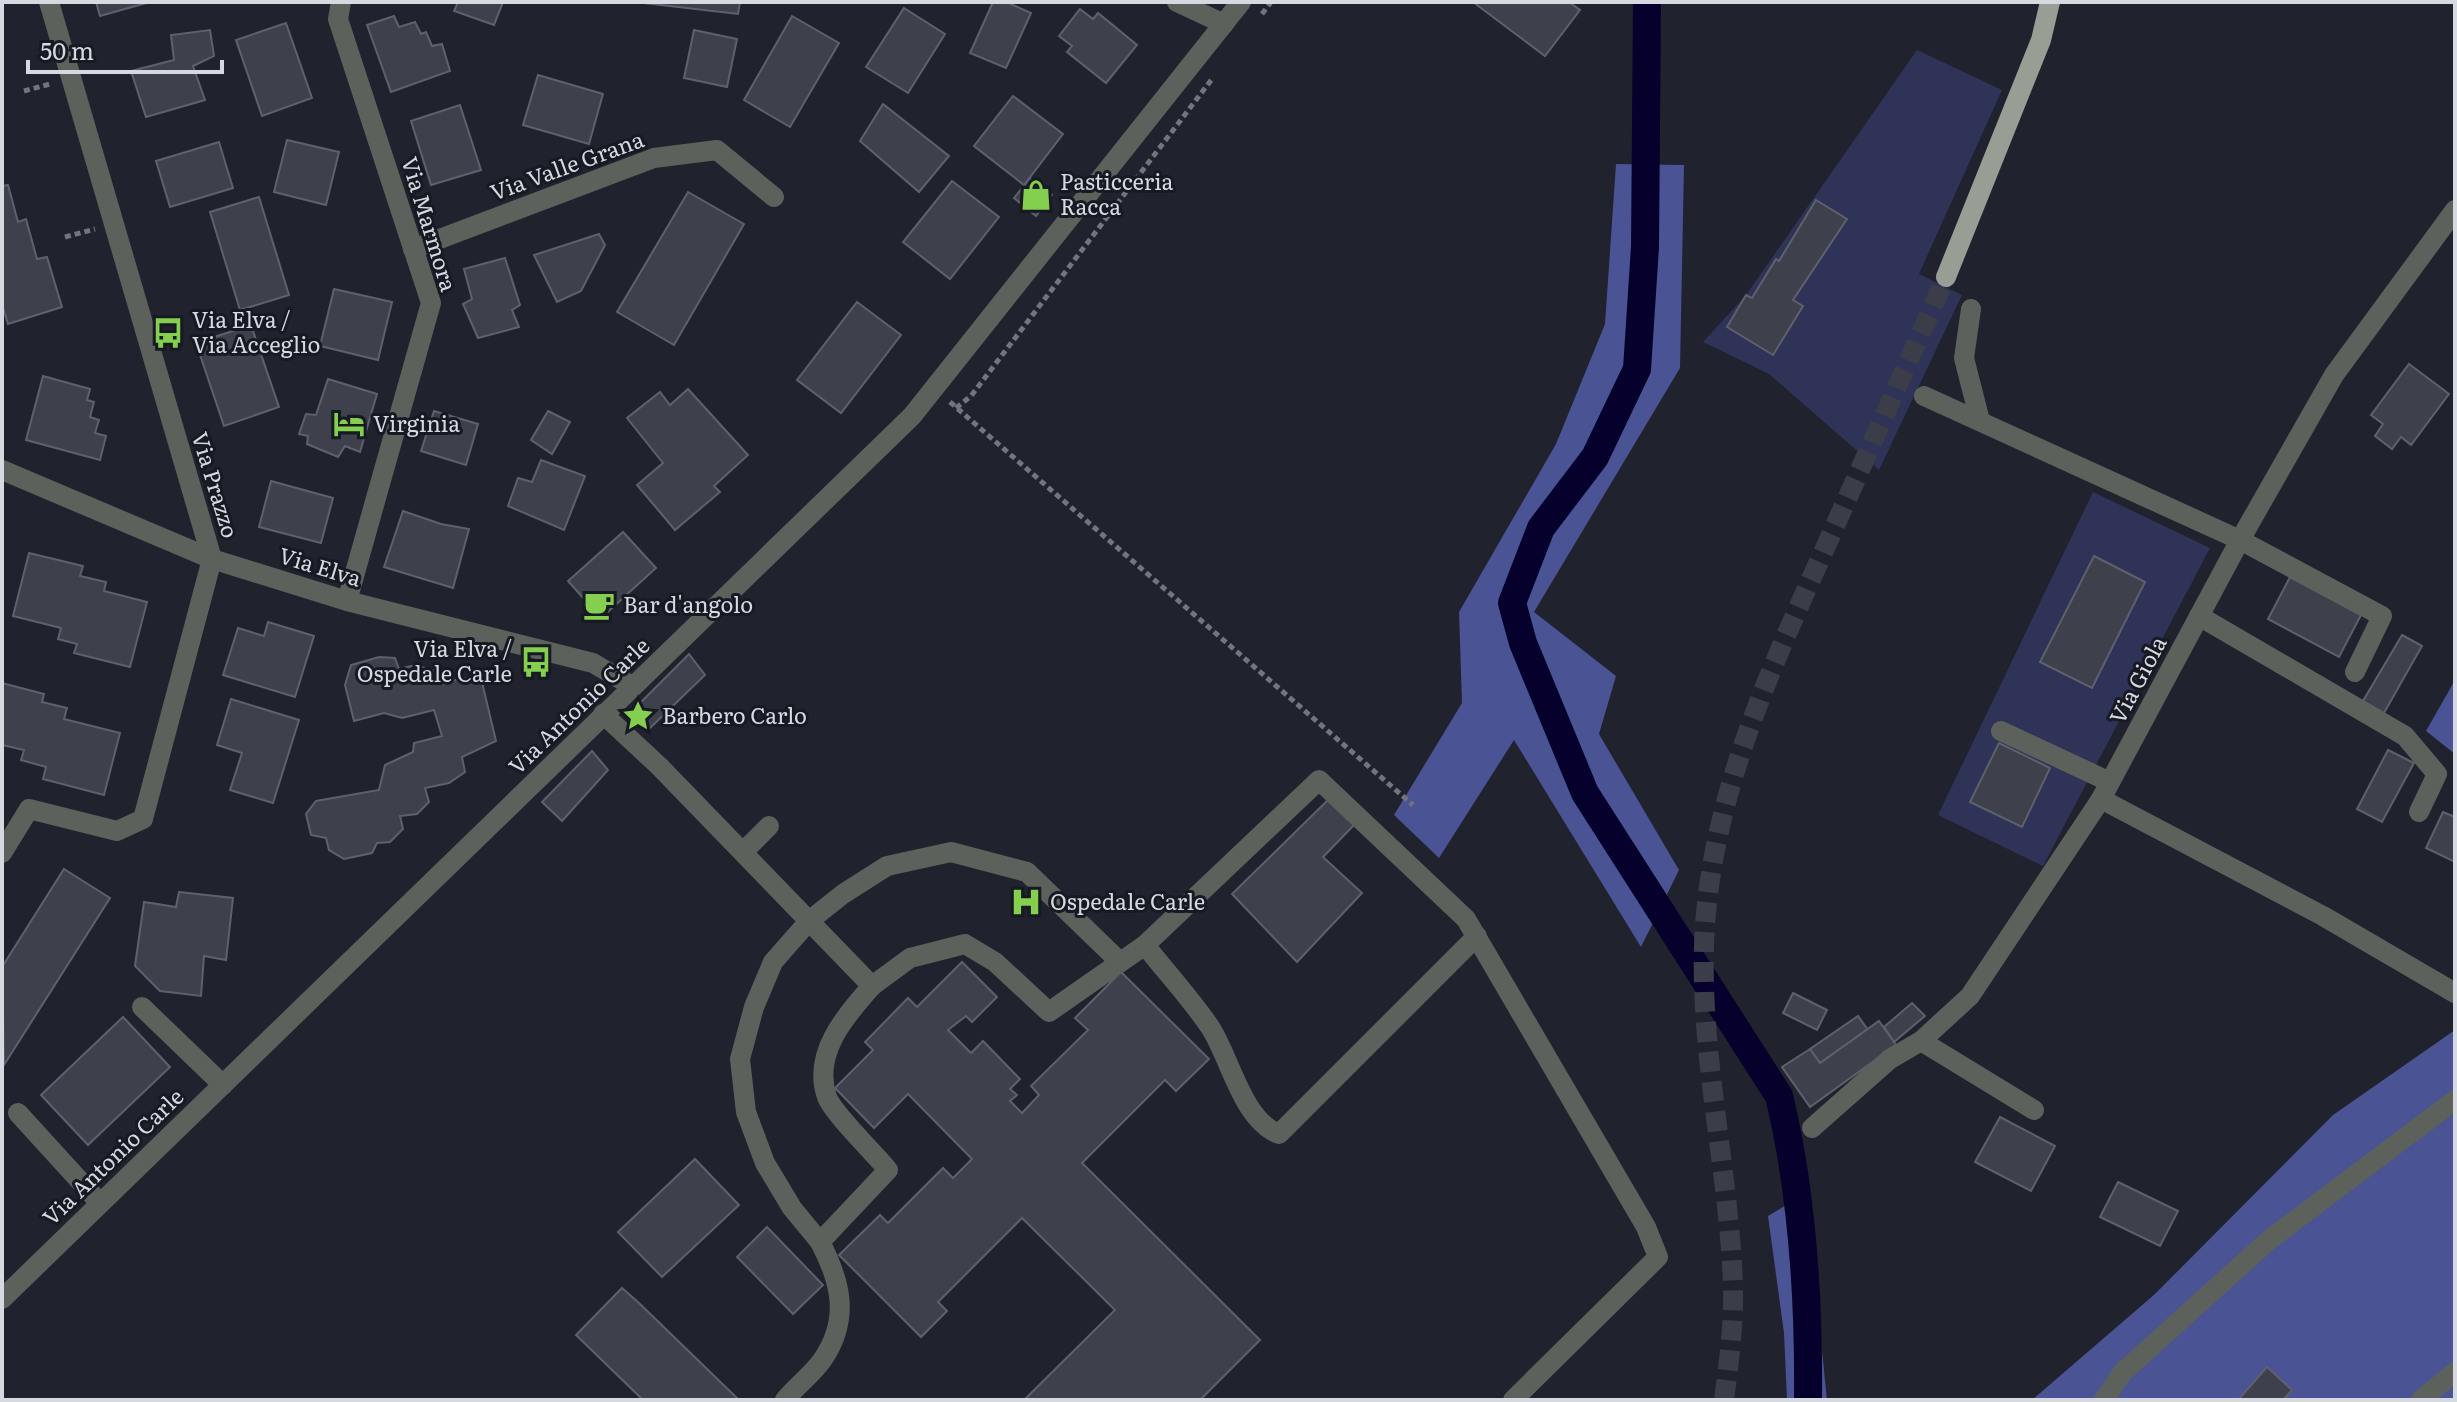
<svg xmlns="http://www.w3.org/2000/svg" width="2457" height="1402" font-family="Literata,serif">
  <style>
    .green { fill: #2e3357 }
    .forest { fill: #4a5394 }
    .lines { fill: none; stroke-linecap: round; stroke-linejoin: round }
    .canal { stroke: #06012c; stroke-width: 28 }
    .building { fill: #3e414c; stroke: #5e616d; stroke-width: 2 }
    .major-tunnel { stroke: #3b3d48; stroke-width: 20; stroke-dasharray: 20 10; stroke-linecap: butt }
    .path { stroke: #72747e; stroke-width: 5; stroke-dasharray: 6 4; stroke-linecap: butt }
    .minor { stroke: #5d615c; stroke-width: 20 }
    .major { stroke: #989e94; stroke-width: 20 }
    .labels { text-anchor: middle; stroke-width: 6; stroke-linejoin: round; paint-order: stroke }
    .street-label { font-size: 22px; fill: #d7d9e0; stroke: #171923 }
    .poi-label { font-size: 22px; fill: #d7d9e0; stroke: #171923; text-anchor: start }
  </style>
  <rect width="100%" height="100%" fill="#20222d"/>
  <g class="green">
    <path d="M1917,50L2002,90L1919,274L1962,295L1879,470L1769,374L1703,342L1746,295Z"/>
    <path d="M2093,492L2210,548L2043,866L1938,815Z"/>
  </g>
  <g class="forest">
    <path d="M1616,164L1684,165L1680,368L1534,612L1616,676L1599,734L1679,870L1641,947L1514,740L1439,858L1394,815L1462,703L1459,612L1556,444L1605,324Z"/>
    <path d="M2455,680V754L2426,731Z"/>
    <path d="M2455,1030V1400H2032L2155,1294L2333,1115Z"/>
    <path d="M1806,1193L1827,1400H1787L1784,1333L1768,1216Z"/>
  </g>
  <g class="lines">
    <path class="canal" d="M1647,2L1645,247L1637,369L1595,457L1541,528L1512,603L1523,643L1585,793L1779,1096C1802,1191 1809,1302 1808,1400"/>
  </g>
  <g class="building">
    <path d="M96,2H150L100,16Z"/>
    <path d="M458,2H503L494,25L454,11Z"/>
    <path d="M635,2H740L738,14Z"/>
    <path d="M993,2H1006L1031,13L1006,68L970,53Z"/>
    <path d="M1473,2H1569L1580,10L1545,56Z"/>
    <path d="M904,8L945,34L908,93L866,67Z"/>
    <path d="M1080,9L1093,19L1098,13L1137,45L1106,83L1067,52L1072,46L1059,36Z"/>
    <path d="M394,16L399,27L415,22L421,34L426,32L432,46L442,44L450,71L391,92L367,25Z"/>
    <path d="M792,16L839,43L790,127L744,100Z"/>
    <path d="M286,23L312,98L262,116L236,40Z"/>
    <path d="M210,30L214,56L193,66L205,100L146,117L131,71L174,60L171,35Z"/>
    <path d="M694,30L737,39L727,87L684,78Z"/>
    <path d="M538,75L603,94L589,144L523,125Z"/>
    <path d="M1013,96L1063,134L1024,185L974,146Z"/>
    <path d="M883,104L949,156L919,192L860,141Z"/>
    <path d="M460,105L481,170L431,185L411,121Z"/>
    <path d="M287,140L339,152L326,205L274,192Z"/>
    <path d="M219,142L233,188L170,207L156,161Z"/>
    <path d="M1030,178L1052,195L1036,216L1014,198Z"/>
    <path d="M952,181L999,217L950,279L903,242Z"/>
    <path d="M8,185L18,222L26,219L37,259L47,257L62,307L8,324L2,304V186Z"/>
    <path d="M688,192L744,224L674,345L617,312Z"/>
    <path d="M259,197L289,295L240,310L210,212Z"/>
    <path d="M1816,200L1847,219L1793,300L1803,306L1773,355L1727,327L1746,295L1752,298L1776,259L1779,261Z"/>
    <path d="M599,234L605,245L581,291L557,302L534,255Z"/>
    <path d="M505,258L520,305L512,310L519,327L478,338L463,304L472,299L464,269Z"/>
    <path d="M334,289L392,302L378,360L320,346Z"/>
    <path d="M857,302L901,335L841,413L797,380Z"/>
    <path d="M251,325L279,407L224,426L196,343Z"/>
    <path d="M2409,364L2449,394L2411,445L2401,437L2392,449L2375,436L2383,424L2371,415Z"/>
    <path d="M43,376L90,389L87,400L94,402L90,417L99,420L95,433L106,436L100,460L26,440Z"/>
    <path d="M328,379L377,394L360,452L345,446L338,457L307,444L308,436L299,434L306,414L316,415Z"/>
    <path d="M688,389L748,455L714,486L720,492L675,530L637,485L663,463L627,418L660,392L670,405Z"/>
    <path d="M434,411L478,424L466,465L421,451Z"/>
    <path d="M548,411L570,422L552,454L531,440Z"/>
    <path d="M541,460L585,476L564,530L508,506L518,478L532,482Z"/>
    <path d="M271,481L333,498L321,543L259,527Z"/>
    <path d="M403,511L441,524L469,529L453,588L384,567Z"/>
    <path d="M623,532L656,568L601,618L568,581Z"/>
    <path d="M29,553L83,566L80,576L106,582L104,591L147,602L130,667L74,653L77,644L58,639L61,628L13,616Z"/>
    <path d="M2094,556L2145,582L2092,688L2040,662Z"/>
    <path d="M2290,577L2361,615L2339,657L2268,619Z"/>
    <path d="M268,622L314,636L295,697L223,675L238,628L264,636Z"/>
    <path d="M2402,635L2422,646L2384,713L2363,701Z"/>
    <path d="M689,654L705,675L649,729L633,710Z"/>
    <path d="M379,657L395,658L399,669L415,665L436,671L443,684L461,678H481L496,741L462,757L465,772L449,783L425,788L429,802L417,814L400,816L403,829L390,842L377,843L372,853L344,859L329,850L326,838L311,835L306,814L316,801L379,790L385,765L413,752L414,743L442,736L434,710L402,718L384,713L354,721L345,685L351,665Z"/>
    <path d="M2,683L44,694L42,702L67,708L64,719L120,733L104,795L43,779L46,767L21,760L24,750L2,745Z"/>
    <path d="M231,699L299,720L273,803L230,790L242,753L217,745Z"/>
    <path d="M1999,743L2050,768L2022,827L1970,802Z"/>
    <path d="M2388,750L2414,763L2382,822L2357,809Z"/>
    <path d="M592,751L608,770L562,821L542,802Z"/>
    <path d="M1329,799L1355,824L1323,857L1362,893L1297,962L1232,894Z"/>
    <path d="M2443,812L2455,817V862L2426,848Z"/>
    <path d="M64,869L110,898L4,1065L2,967Z"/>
    <path d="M179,892L233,898L226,960L204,956L201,996L160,991L135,966L144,902L176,907Z"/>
    <path d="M962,962L997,997L972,1022L966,1016L948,1030L971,1053L983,1041L1020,1079L1010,1089L1017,1095L1010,1101L1022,1113L1039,1095L1031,1086L1088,1030L1075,1018L1121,972L1209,1059L1176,1091L1165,1080L1082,1163L1260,1340L1200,1400H1024L1115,1310L1022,1218L938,1302L947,1311L921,1337L839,1255L880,1215L888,1223L943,1168L953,1178L972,1159L908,1094L874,1128L835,1088L873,1050L865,1042L908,998L917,1007Z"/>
    <path d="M1793,993L1827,1010L1817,1030L1783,1013Z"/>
    <path d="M1912,1003L1925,1016L1894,1042L1884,1027Z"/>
    <path d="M1858,1016L1868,1030L1820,1063L1810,1049Z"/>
    <path d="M123,1017L170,1067L88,1145L41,1095Z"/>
    <path d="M1879,1021L1896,1045L1810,1107L1782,1067L1810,1049L1820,1063Z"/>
    <path d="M2000,1117L2055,1146L2031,1191L1975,1162Z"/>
    <path d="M695,1159L739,1205L662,1277L618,1232Z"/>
    <path d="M2118,1182L2178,1211L2160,1246L2100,1217Z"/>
    <path d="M767,1227L823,1285L793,1314L737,1257Z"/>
    <path d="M622,1288L639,1303L739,1400H643L576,1335Z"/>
    <path d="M2267,1367L2292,1390L2283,1400H2238Z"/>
  </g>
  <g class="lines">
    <path class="major-tunnel" d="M1724,1400C1729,1362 1734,1324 1733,1286C1729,1165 1697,1047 1705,925C1715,785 1774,662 1830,537C1869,450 1907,364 1946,277"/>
    <g class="path">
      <path d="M1262,14L1271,2"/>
      <path d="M24,91L50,84"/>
      <path d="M65,237L95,229"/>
      <path d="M950,402L1413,805"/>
      <path d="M956,408L971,396L1212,79"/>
    </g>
    <g class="minor">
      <path d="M341,2L338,19L431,303L347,601"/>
      <path d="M1177,2L1224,24"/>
      <path d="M413,249L654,158L717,150L774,197"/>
      <path d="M1971,309L1964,358L1980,421"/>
      <path d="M1924,396L2240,540L2382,616L2355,672"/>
      <path d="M2,470L212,559L347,601L593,663L632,686"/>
      <path d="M2199,616L2405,736L2437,774L2419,812"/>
      <path d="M603,714L659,766L872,986C845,1016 812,1054 827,1097C832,1112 876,1155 888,1170L820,1242C841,1282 850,1319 823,1359C813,1374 796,1386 785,1400"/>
      <path d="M2001,731L2110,782"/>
      <path d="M2101,799L2323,916L2455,993"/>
      <path d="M743,852L769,826"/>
      <path d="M2,853L29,809L117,831L143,819L212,559L49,2"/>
      <path d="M1477,936L1279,1134C1242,1120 1230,1057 1210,1027C1191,999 1166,972 1145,945L1319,780L1466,919L1646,1227L1658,1257L1513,1400"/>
      <path d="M872,986L910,958L965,944L995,962L1049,1012L1145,945"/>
      <path d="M142,1007L223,1085"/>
      <path d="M1921,1041L2034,1110"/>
      <path d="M18,1113L100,1203"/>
      <path d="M1812,1128L1890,1059L1921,1041L1970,996L2101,799L2240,540L2334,375L2455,210"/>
      <path d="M820,1242L792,1208L765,1163L746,1112L740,1059L754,1007L773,962L809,921L843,894L887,866L951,852L1027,872L1120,962"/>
      <path d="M2,1299L912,416L1241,2"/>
      <path d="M2104,1400L2122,1373L2269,1240L2455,1100"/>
      <path d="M2421,1400L2455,1372"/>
    </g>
    <path class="major" d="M1946,277L2041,40L2050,2"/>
  </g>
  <defs>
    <symbol id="shop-bare" viewBox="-9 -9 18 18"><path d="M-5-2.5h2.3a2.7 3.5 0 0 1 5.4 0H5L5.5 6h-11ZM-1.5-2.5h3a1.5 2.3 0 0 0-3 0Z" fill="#84cf4d" stroke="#171923" stroke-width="2.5" paint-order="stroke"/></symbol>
    <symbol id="bus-bare" viewBox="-9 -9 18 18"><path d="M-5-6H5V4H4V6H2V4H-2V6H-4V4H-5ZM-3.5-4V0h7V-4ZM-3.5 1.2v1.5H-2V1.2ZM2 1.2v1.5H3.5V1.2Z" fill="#84cf4d" stroke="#171923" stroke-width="2.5" paint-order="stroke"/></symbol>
    <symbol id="hotel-bare" viewBox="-9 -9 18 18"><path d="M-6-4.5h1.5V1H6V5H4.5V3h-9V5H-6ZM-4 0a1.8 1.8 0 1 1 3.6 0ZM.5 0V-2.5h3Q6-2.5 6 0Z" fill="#84cf4d" stroke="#171923" stroke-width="2.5" paint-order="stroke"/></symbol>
    <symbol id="cafe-bare" viewBox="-9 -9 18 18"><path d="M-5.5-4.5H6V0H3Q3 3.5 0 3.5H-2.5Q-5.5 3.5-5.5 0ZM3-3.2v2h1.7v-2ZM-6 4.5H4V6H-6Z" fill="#84cf4d" stroke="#171923" stroke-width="2.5" paint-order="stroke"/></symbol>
    <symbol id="sight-bare" viewBox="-9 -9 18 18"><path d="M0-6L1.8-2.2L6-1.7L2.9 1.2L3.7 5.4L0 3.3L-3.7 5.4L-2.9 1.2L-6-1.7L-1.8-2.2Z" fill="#84cf4d" stroke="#171923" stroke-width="2.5" paint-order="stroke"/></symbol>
    <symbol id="hospital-bare" viewBox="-9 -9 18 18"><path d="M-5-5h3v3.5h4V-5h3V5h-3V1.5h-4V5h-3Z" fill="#84cf4d" stroke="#171923" stroke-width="2.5" paint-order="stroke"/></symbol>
  </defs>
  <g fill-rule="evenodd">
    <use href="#shop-bare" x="1014" y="173" width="44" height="44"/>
    <use href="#bus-bare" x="146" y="311" width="44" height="44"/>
    <use href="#hotel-bare" x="327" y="402" width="44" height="44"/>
    <use href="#cafe-bare" x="577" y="583" width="44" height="44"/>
    <use href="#bus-bare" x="514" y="640" width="44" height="44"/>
    <use href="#sight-bare" x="616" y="694" width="44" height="44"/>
    <use href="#hospital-bare" x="1004" y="880" width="44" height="44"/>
  </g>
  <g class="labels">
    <g class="street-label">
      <text transform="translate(567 166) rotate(-20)" y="8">Via Valle Grana</text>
      <text transform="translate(429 224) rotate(73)" y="8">Via Marmora</text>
      <text transform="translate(215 485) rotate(73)" y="8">Via Prazzo</text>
      <text transform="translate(320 567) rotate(17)" y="8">Via Elva</text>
      <text transform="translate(2138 680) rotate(-62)" y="8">Via Giola</text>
      <text transform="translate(579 706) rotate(-44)" y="8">Via Antonio Carle</text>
      <text transform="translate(113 1157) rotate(-44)" y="8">Via Antonio Carle</text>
    </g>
    <g class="poi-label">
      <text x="1060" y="190">Pasticceria<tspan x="1060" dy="25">Racca</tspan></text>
      <text x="192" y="328">Via Elva /<tspan x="192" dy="25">Via Acceglio</tspan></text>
      <text x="373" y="432">Virginia</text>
      <text x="623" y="613">Bar d'angolo</text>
      <text x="512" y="657" text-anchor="end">Via Elva /<tspan x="512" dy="25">Ospedale Carle</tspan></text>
      <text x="662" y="724">Barbero Carlo</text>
      <text x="1050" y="910">Ospedale Carle</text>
    </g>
  </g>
  <rect width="2457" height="1402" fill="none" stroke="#d7d9e0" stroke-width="8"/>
  <path d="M28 60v12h194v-12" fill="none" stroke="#d7d9e0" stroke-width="4"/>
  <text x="40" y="60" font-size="24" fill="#d7d9e0" stroke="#171923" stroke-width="6" paint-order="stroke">50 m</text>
</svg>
